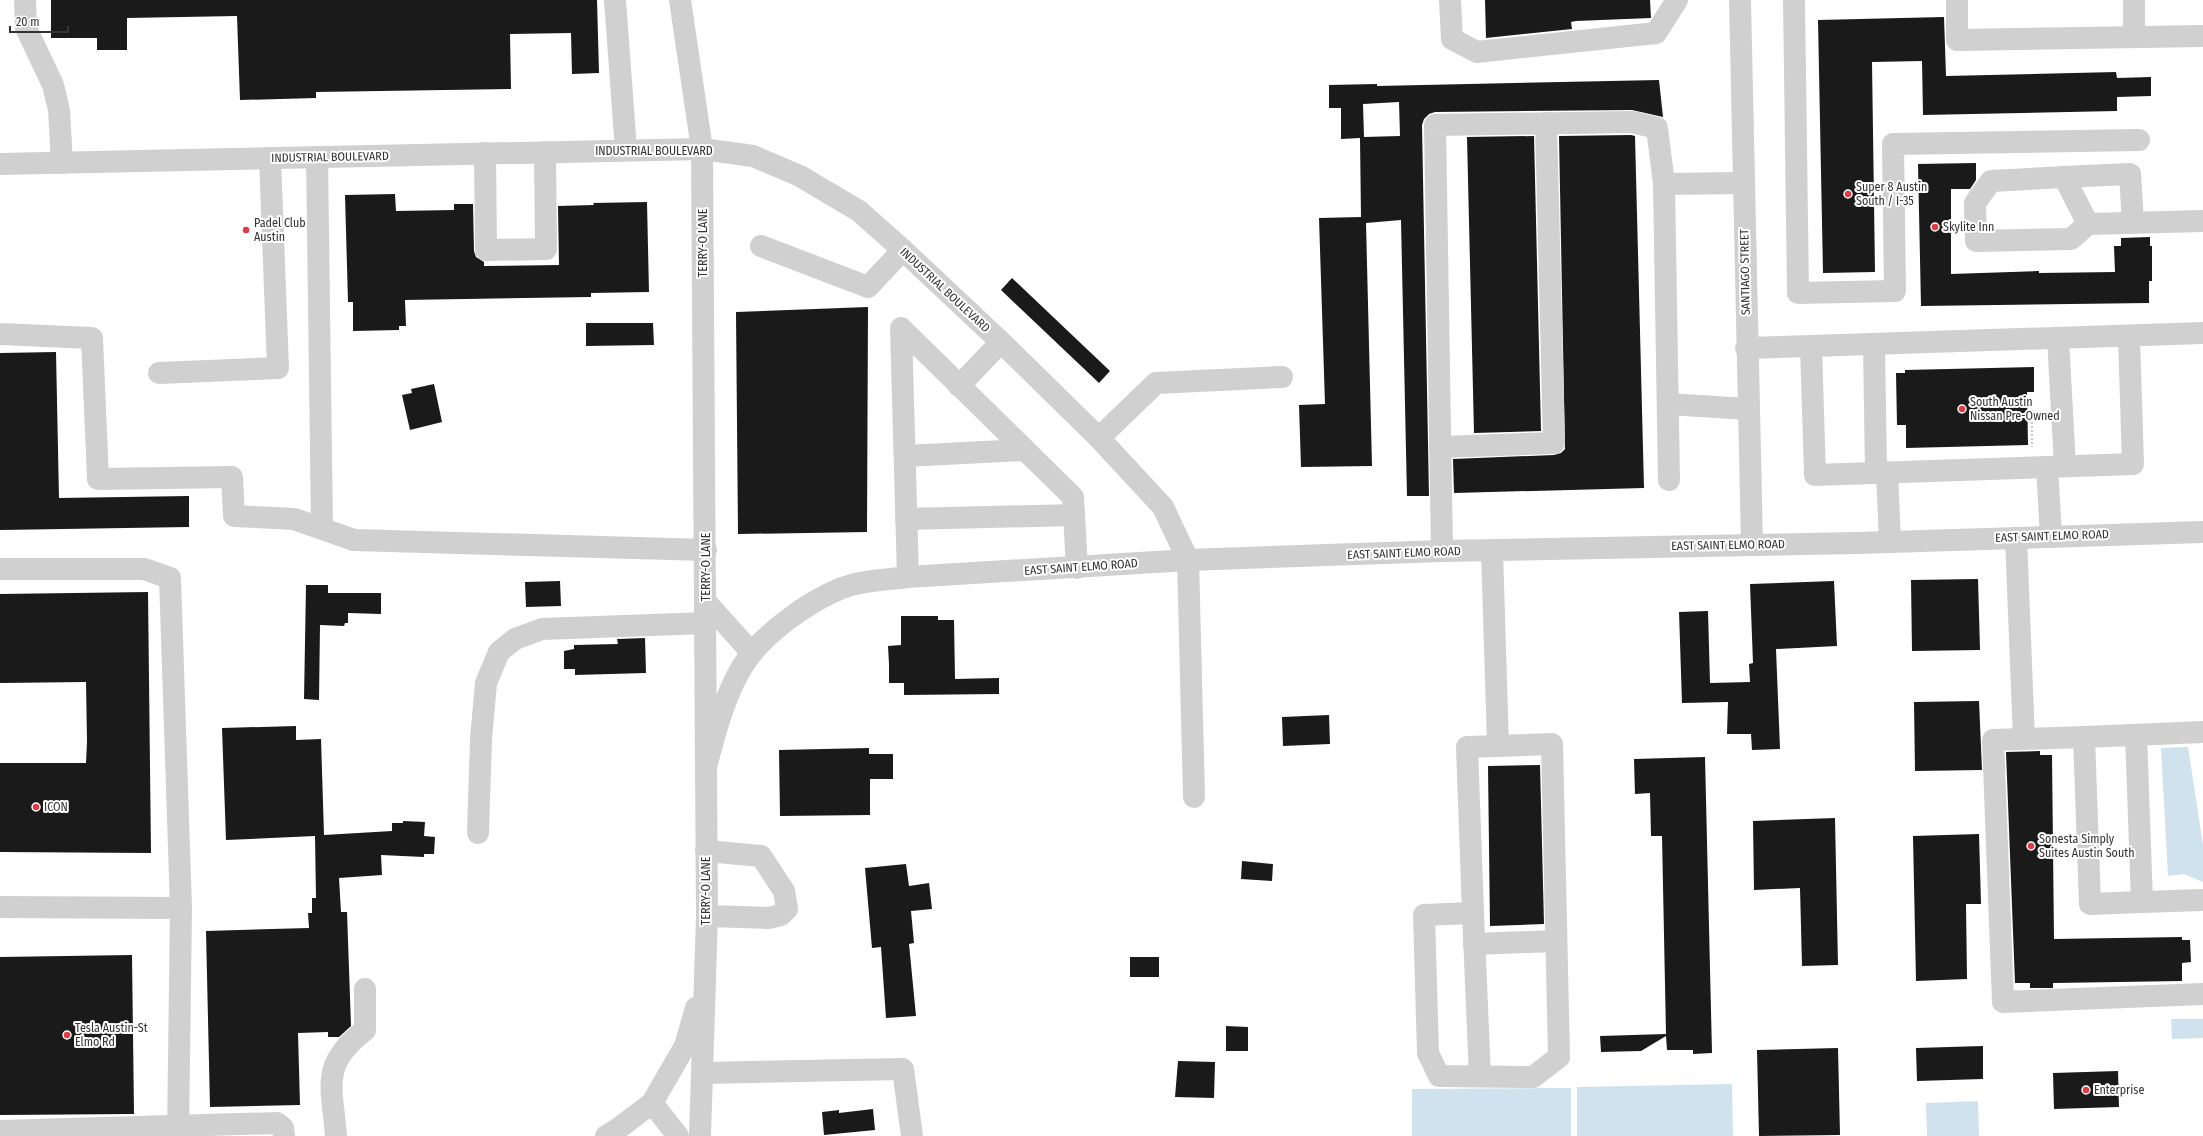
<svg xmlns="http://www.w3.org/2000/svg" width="2203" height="1136" font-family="'Fira Sans Condensed',sans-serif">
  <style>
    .water { fill: #cfe2ee }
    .building { fill: #1a1a1a; fill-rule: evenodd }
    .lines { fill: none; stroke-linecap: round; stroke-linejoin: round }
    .path { stroke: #cdcdcd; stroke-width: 2.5; stroke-dasharray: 2 2; stroke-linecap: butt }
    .minor { stroke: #d0d0d0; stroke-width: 22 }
    .poi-dot { fill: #e63946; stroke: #fff; stroke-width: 1.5 }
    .labels { text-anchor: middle; stroke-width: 4; stroke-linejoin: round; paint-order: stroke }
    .street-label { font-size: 12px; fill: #333; stroke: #fff }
    .poi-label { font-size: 12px; fill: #333; stroke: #fff; text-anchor: start }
  </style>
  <rect width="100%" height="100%" fill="#fff"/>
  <g class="water">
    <path d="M2188,747L2203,845V882L2184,874L2168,876L2161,748Z"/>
    <path d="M2171,1019H2203V1038L2172,1039Z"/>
    <path d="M1732,1084L1733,1136H1577V1087Z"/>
    <path d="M1571,1088V1136H1412V1089Z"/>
    <path d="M1978,1101L1979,1136H1927L1926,1103Z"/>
  </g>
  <g class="building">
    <path d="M51,0H597L599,73L572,74L571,33L510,34L511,89L316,92V98L240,100L237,16L127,18V50H97V38H51Z"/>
    <path d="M1485,0H1650L1651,18L1576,21L1571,22L1572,29L1486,38Z"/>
    <path d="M1944,17L1946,76L2116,72L2117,78L2151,77V96L2117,97V111L1923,115L1922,61L1872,62L1875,272L1823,273L1818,20Z"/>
    <path d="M1659,80L1663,117L1632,110L1435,112L1429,114L1424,119L1422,125L1429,496H1407L1401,220L1366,223L1372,466L1301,467L1299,405L1325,404L1319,218L1361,217L1360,138L1341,139V108H1329V85L1377,84V86ZM1399,102L1400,136L1364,137L1363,104Z"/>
    <path d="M1631,135L1635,136L1644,488L1454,493L1453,459L1554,455L1561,453L1565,449L1559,136Z"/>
    <path d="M1534,136L1541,431L1474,433L1467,137Z"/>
    <path d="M1976,163V180L1970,189H1951V274L2039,271V273L2115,272L2114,246H2121V238L2150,237V246H2152V281H2149V303L1921,306L1918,164Z"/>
    <path d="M395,194L396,211L454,210V204H473L474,251L476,257L484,262V266L559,265L558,206L594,205L593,203L647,202L649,292L591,293V297L405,300L406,326H399V330L353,331V302H348L345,195Z"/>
    <path d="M1012,278L1110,371L1099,383L1001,290Z"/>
    <path d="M868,307L867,532L738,534L736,312Z"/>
    <path d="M586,323H653L654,345L586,346Z"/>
    <path d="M56,352L59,498L189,496V527L0,530V353Z"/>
    <path d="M2034,367V392H2027L2028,445L1906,448V425H1897L1896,373H1905V370Z"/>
    <path d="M434,384L442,422L410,430L402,395L412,393L411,389Z"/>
    <path d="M1978,579L1980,650L1912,651L1911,580Z"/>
    <path d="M560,581L561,606L526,607L525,582Z"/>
    <path d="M1834,581L1837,646L1776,649L1780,749L1752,750L1751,734H1727L1728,702L1682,703L1679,612L1708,611L1710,683L1750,682L1749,664L1753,663L1750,584Z"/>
    <path d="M306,585H328V593H381V614L348,613V623H345L344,626L320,625L319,700L304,699Z"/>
    <path d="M148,592L151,853L0,852V763H86L87,742L86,682L0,683V594Z"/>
    <path d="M901,616H938V620H954L955,679L999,678V694L904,695V683H889V664L888,646L901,645Z"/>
    <path d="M645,638L646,673L575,675V669H564V651L574,649V645L618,644L617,639Z"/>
    <path d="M1979,701L1982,770L1915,771L1914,702Z"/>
    <path d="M1329,715L1330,744L1283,746L1282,717Z"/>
    <path d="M296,726V740L321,739L324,835L392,831V823H403V821L425,822L424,836L435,837L434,854H424V857L381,855L382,875L339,878L341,912H347L351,1026L339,1037H328V1032L298,1033L300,1105L210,1107L206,931L309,928L308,913H312V898H316L315,836L226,840L222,728Z"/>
    <path d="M869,748V754H893V779H870V815L780,816L779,750Z"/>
    <path d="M2040,751V755H2052L2054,939L2182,937V940H2190L2191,962L2182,963V981L2053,983V988H2030V983H2015L2006,752Z"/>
    <path d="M1705,757L1712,1053L1693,1054V1050H1667L1666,1036L1641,1051L1601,1052L1600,1036L1666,1034L1662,836H1651L1650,793L1635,794L1634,759Z"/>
    <path d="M1540,765L1544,924L1490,926L1488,766Z"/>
    <path d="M1835,818L1838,965L1802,966L1800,888L1754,890L1753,821Z"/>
    <path d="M1979,834L1981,904H1966L1967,979L1916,981L1913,836Z"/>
    <path d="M1242,861L1273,864L1272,881L1241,879Z"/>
    <path d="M906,864L909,886L929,883L932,909L911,911L914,943L909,944L916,1016L886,1018L881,947L872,948L865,868Z"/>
    <path d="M132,955L134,1114L0,1115V957Z"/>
    <rect x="1130" y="957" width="29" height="20"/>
    <path d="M1226,1026L1248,1027V1051H1226Z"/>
    <path d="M1983,1046V1079L1917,1081L1916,1048Z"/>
    <path d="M1838,1048L1840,1135L1759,1136L1757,1050Z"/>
    <path d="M1178,1061L1215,1062L1214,1098L1175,1097Z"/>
    <path d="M2118,1071L2119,1107L2054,1109L2053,1073Z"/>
    <path d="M873,1109L875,1130L824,1135L822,1112L839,1110V1113Z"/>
  </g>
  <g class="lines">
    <path class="path" d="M2032,414V447"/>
    <g class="minor">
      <path d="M25,0L26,28L53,85L59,110L62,163"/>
      <path d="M615,0L626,150"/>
      <path d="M680,0L702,149L707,916L700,1136"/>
      <path d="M1450,0L1452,39L1477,52L1656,33L1677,0"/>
      <path d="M1740,0L1752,544"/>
      <path d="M1794,0L1798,293L1895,291L1893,144L2139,140"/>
      <path d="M1957,0V40L2203,36"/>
      <path d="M2134,0V37"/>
      <path d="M485,153L486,250L546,249L545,152"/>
      <path d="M317,157L322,528"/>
      <path d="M0,164L702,149L753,156L800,176L859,211L903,250L1001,342L1099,438L1163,507L1188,560L1194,797"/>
      <path d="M2064,177L2130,174L2133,223"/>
      <path d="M1664,184L1669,480"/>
      <path d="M2088,224L2064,177L1991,181L1975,203L1976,241L2071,239L2088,224L2203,221"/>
      <path d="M761,246L868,287L903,250"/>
      <path d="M0,334L92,338L98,479L232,477L234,516L294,519L354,540L706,550"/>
      <path d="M2129,337L2133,464L1815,475L1811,346L2203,333"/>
      <path d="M2058,339L2065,466"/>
      <path d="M1874,344L1876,473"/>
      <path d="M1746,348L1811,346"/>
      <path d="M159,373L278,368L270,158"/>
      <path d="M959,386L1001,342"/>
      <path d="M1668,404L1748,409"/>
      <path d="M1099,438L1156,383L1282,377"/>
      <path d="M1440,447L1554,443L1546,123"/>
      <path d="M905,456L1025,450"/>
      <path d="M2047,467L2051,536"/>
      <path d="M1887,472L1890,542"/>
      <path d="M906,519L1074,515"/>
      <path d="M2016,538L2024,739L2084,737"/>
      <path d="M1492,550L1498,746L1552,744L1559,1057L1533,1077L1439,1076L1428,1053L1424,915L1473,913L1467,747L1498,746"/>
      <path d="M1442,551L1435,125L1632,122L1657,128L1664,184L1743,183"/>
      <path d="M0,569H144L170,578L181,908"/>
      <path d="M908,577L901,328L1073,497L1077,568"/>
      <path d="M706,602L752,653"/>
      <path d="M2136,735L2142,902L2090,904L2084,737L2203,732"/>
      <path d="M2024,739L1993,740L2003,1002L2203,994"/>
      <path d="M706,767C715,733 724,697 742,667C761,635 809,601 842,588C862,580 887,580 908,577L1188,560L1442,551L1858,543L2203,532"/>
      <path d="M478,833L481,739L486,683L499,652L515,639L542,629L706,623"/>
      <path d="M706,851L761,856L784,891L787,909L781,915L768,918L707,916"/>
      <path d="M2142,902L2203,900"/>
      <path d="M0,907L181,908L178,1136"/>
      <path d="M1473,913L1480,1076"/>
      <path d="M1474,944L1556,941"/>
      <path d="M703,1073L903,1069L912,1136"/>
      <path d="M652,1103L678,1136"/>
      <path d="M0,1131L277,1123L283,1128L284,1136"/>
      <path d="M336,1136C332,1085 320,1065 365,1030V989"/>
      <path d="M606,1136L619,1128L652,1103L685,1046L696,1008"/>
    </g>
  </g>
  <g class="poi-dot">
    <circle cx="1848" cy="194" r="4"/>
    <circle cx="1935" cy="227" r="4"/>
    <circle cx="246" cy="230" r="4"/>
    <circle cx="1962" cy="409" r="4"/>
    <circle cx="36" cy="807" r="4"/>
    <circle cx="2031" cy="846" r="4"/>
    <circle cx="67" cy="1035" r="4"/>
    <circle cx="2086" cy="1090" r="4"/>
  </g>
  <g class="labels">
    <g class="street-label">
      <text x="654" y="155">INDUSTRIAL BOULEVARD</text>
      <text transform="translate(330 157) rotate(-1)" y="4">INDUSTRIAL BOULEVARD</text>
      <text transform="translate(703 243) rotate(-90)" y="4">TERRY-O LANE</text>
      <text transform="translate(1745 272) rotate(-91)" y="4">SANTIAGO STREET</text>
      <text transform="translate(945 290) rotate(43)" y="4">INDUSTRIAL BOULEVARD</text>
      <text transform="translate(2052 536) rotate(-2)" y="4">EAST SAINT ELMO ROAD</text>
      <text transform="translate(1728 545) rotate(-1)" y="4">EAST SAINT ELMO ROAD</text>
      <text transform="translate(1404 553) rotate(-2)" y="4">EAST SAINT ELMO ROAD</text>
      <text transform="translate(706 567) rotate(-90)" y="4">TERRY-O LANE</text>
      <text transform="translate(1081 567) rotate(-4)" y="4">EAST SAINT ELMO ROAD</text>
      <text transform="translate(706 891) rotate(-90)" y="4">TERRY-O LANE</text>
    </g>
    <g class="poi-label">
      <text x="1856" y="191">Super 8 Austin<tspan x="1856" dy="14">South / I-35</tspan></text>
      <text x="254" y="227">Padel Club<tspan x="254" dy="14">Austin</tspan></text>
      <text x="1943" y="231">Skylite Inn</text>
      <text x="1970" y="406">South Austin<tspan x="1970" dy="14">Nissan Pre-Owned</tspan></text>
      <text x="44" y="811">ICON</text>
      <text x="2039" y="843">Sonesta Simply<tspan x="2039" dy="14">Suites Austin South</tspan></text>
      <text x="75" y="1032">Tesla Austin-St<tspan x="75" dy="14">Elmo Rd</tspan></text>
      <text x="2094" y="1094">Enterprise</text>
    </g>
  </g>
  <path d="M10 26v6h58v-6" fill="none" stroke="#333333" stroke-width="2"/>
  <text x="16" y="26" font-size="12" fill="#333333" stroke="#ffffff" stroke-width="3" paint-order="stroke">20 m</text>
</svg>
